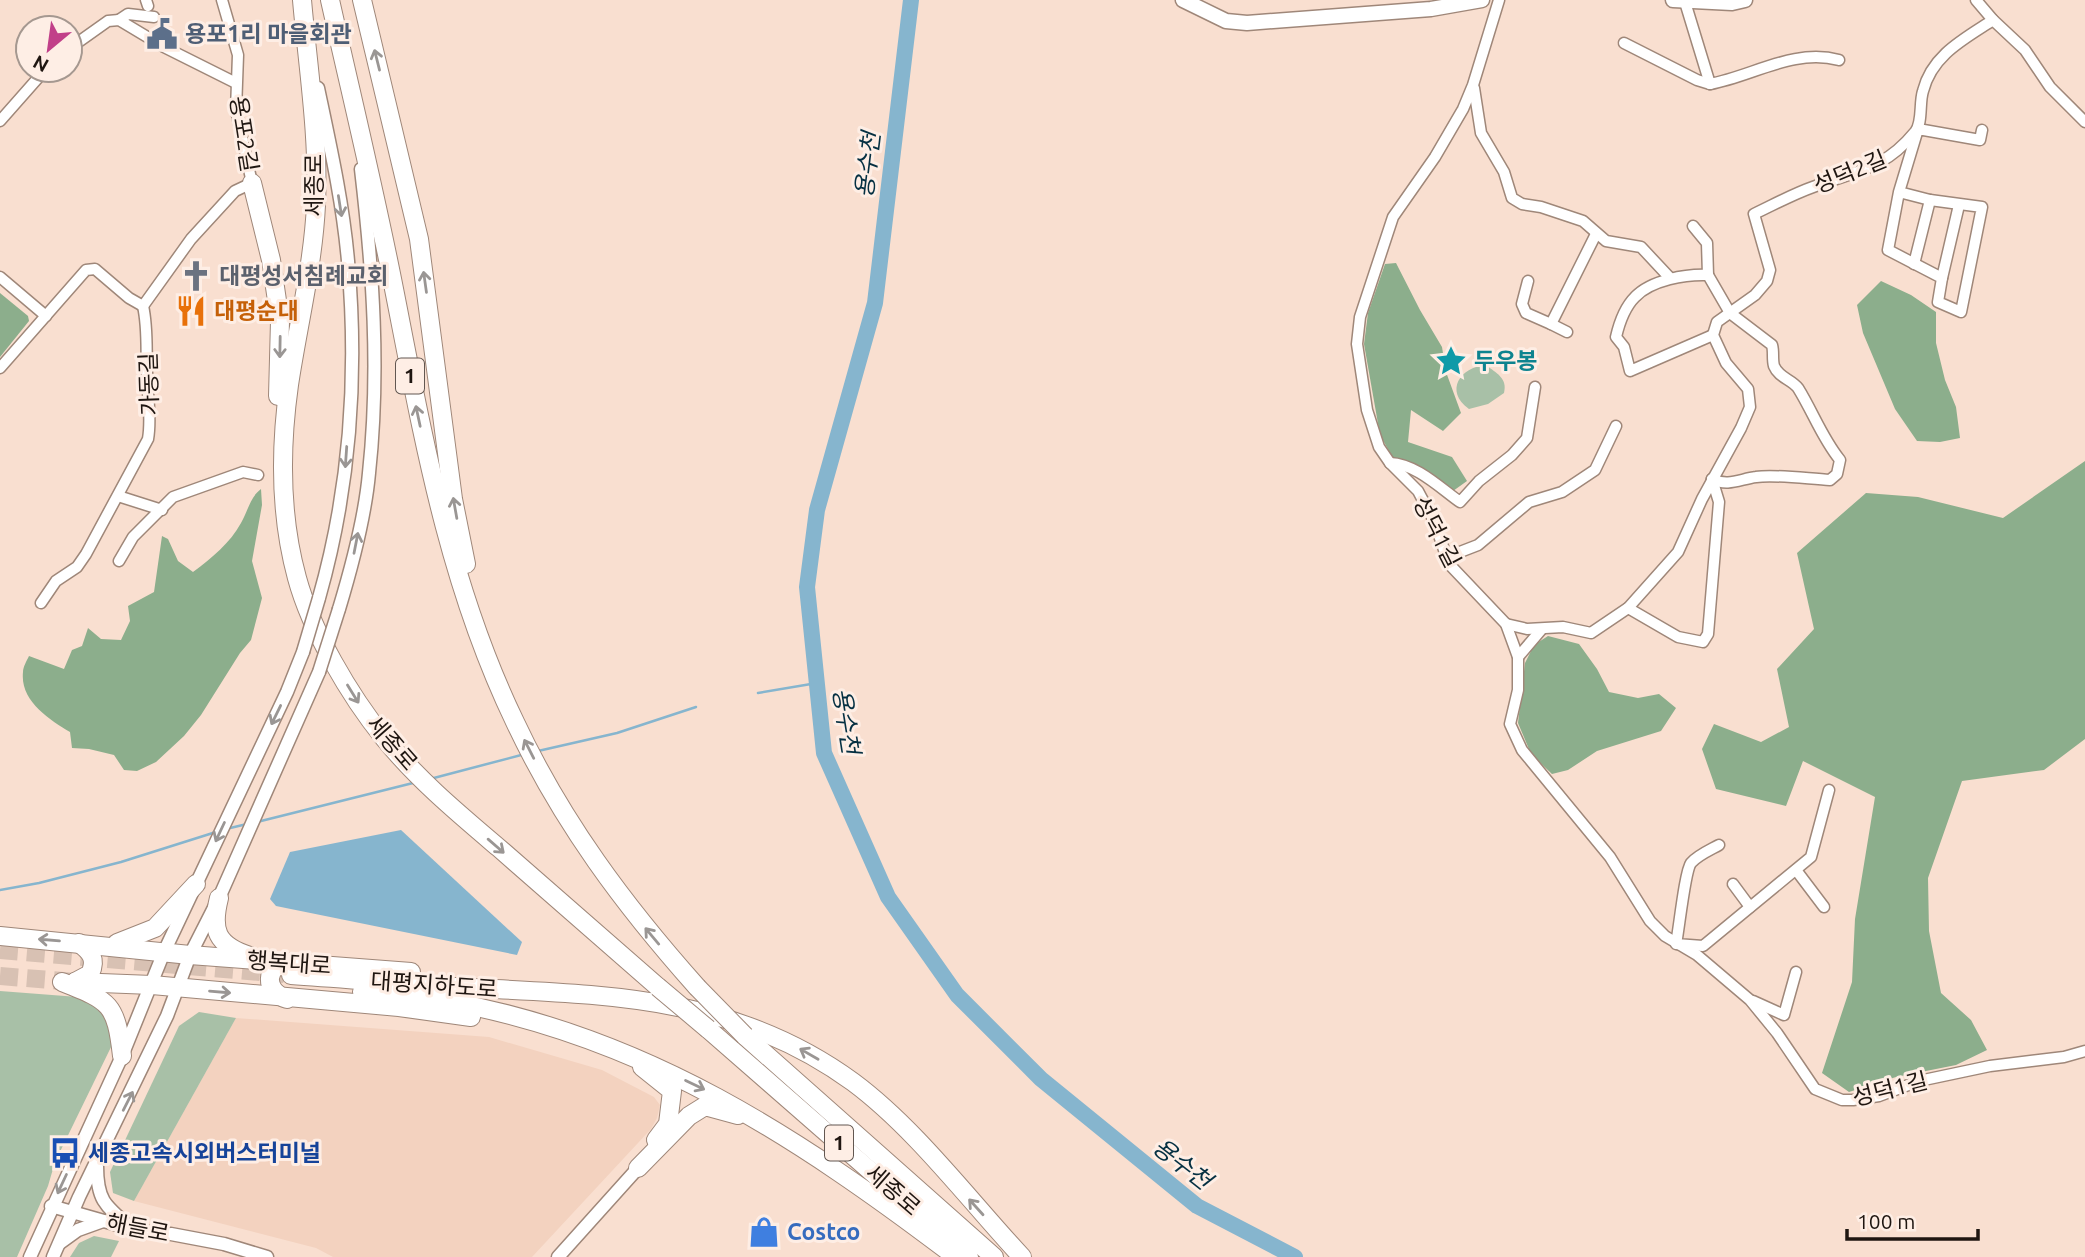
<svg xmlns="http://www.w3.org/2000/svg" width="2085" height="1257" font-family="Ubuntu,'Noto Sans KR',sans-serif">
  <style>
    .built { fill: #f3d2bf }
    .green { fill: #a8c0a7 }
    .forest { fill: #8cae8c }
    .water { fill: #86b5ce }
    .lines { fill: none; stroke-linecap: round; stroke-linejoin: round }
    .stream { stroke: #86b5ce; stroke-width: 2.5 }
    .river { stroke: #86b5ce; stroke-width: 16 }
    .trunk-tunnel { stroke: #d8c1b3; stroke-width: 18; stroke-dasharray: 18 9; stroke-linecap: butt }
    .minor-casing { stroke: #9f8779; stroke-width: 13 }
    .tertiary-casing { stroke: #9f8779; stroke-width: 15 }
    .secondary-casing { stroke: #9f8779; stroke-width: 17 }
    .trunk-casing { stroke: #9f8779; stroke-width: 20 }
    .minor { stroke: #fff; stroke-width: 10 }
    .tertiary { stroke: #fff; stroke-width: 12 }
    .secondary { stroke: #fff; stroke-width: 14 }
    .trunk { stroke: #fff; stroke-width: 18 }
    .tertiary-bridge-casing { stroke: #9f8779; stroke-width: 15; stroke-linecap: butt }
    .trunk-bridge-casing { stroke: #9f8779; stroke-width: 20; stroke-linecap: butt }
    .tertiary-bridge { stroke: #fff; stroke-width: 12 }
    .trunk-bridge { stroke: #fff; stroke-width: 18 }
    .oneway { stroke: #9a9694 }
    .labels { text-anchor: middle; stroke-width: 6; stroke-linejoin: round; paint-order: stroke }
    .shield { fill: #feeee5; stroke: #625751; stroke-width: 2 }
    .shield-label { font-size: 21px; font-weight: bold; fill: #1f1611 }
    .service-label { font-size: 23px; font-weight: bold; fill: #4e5e75; stroke: #feeee5; text-anchor: start }
    .street-label { font-size: 23px; fill: #1f1611; stroke: #feeee5 }
    .worship-label { font-size: 23px; font-weight: bold; fill: #5b616d; stroke: #feeee5; text-anchor: start }
    .food-label { font-size: 23px; font-weight: bold; fill: #c56008; stroke: #feeee5; text-anchor: start }
    .culture-label { font-size: 23px; font-weight: bold; fill: #0d838f; stroke: #feeee5; text-anchor: start }
    .transit-label { font-size: 23px; font-weight: bold; fill: #164399; stroke: #feeee5; text-anchor: start }
    .shop-label { font-size: 23px; font-weight: bold; fill: #366cbe; stroke: #feeee5; text-anchor: start }
    .water-label { font-size: 24px; font-style: italic; fill: #053042; stroke: #feeee5 }
  </style>
  <rect width="100%" height="100%" fill="#f9dfd0"/>
  <path class="built" d="M236,1018L489,1037L602,1070L654,1097L660,1105L657,1118L651,1129L532,1257H333L316,1248L134,1201Z"/>
  <g class="green">
    <path d="M1486,365C1496,373 1508,378 1504,393L1488,404L1469,409C1444,391 1460,367 1486,365Z"/>
    <path d="M0,991L78,997L103,1007L114,1032L112,1045L55,1162L48,1186L17,1257H0Z"/>
    <path d="M199,1012L236,1018L134,1201L113,1193L110,1172L179,1026Z"/>
    <path d="M94,1236L119,1241L111,1257H70L79,1243Z"/>
  </g>
  <g class="forest">
    <path d="M1396,263L1420,310L1442,347L1446,372L1461,413L1443,431L1411,410L1408,442L1452,457L1467,481L1453,491L1394,460L1380,435L1364,344L1368,313L1385,264Z"/>
    <path d="M1881,281L1911,295L1936,312V343L1945,380L1956,407L1960,438L1940,442L1917,441L1895,409L1863,333L1857,305Z"/>
    <path d="M0,293L28,316L29,321L0,357Z"/>
    <path d="M2085,461V739L2044,770L1962,781L1928,878L1929,931L1941,993L1971,1020L1987,1050L1956,1065L1896,1077L1849,1092L1822,1073L1852,982L1855,919L1875,797L1803,761L1786,806L1716,789L1702,749L1714,724L1761,742L1789,727L1777,669L1814,629L1797,553L1866,493L1918,497L2003,518Z"/>
    <path d="M261,489L262,505L252,561L262,598L251,640L240,653L201,715L184,736L156,762L137,771L124,770L114,755L89,749L72,748L70,732C49,719 20,701 23,672C23,667 27,660 29,656L64,669L72,650L82,646L88,628L101,639L121,640L130,621L128,606L154,592L162,536L168,539L178,561L193,572C212,558 230,543 241,523C248,511 250,497 261,489Z"/>
    <path d="M1548,636L1579,644L1597,669L1609,692L1638,698L1659,694L1676,708L1661,731L1597,751L1568,770L1552,774L1531,754L1518,723L1525,663L1534,645Z"/>
  </g>
  <path class="water" d="M401,830L522,942L517,955L276,906L270,899L290,852Z"/>
  <g class="lines">
    <g class="stream">
      <path d="M758,693L817,683"/>
      <path d="M538,751L617,733L696,707"/>
      <path d="M430,779L525,754"/>
      <path d="M257,822L417,782"/>
      <path d="M226,829L247,824"/>
      <path d="M0,890L39,883L121,862L216,832"/>
    </g>
    <path class="river" d="M911,0L875,303L817,510L807,587L824,753L888,897L957,995L1041,1079L1197,1206L1295,1257"/>
    <g class="trunk-tunnel">
      <path d="M0,950L284,974"/>
      <path d="M0,976L75,982"/>
    </g>
    <defs>
      <g id="minor">
        <path d="M146,0L148,6"/>
        <path d="M1499,0L1473,85L1463,109L1435,157L1393,217L1360,317L1357,344L1367,410L1379,447L1390,463L1418,491L1434,521L1449,564L1506,624L1518,657V690L1510,724L1522,750L1610,857L1650,921L1665,936L1697,955L1750,1000L1777,1033L1815,1089L1842,1100H1853L1879,1096L1919,1081L1990,1066L2064,1057L2085,1051"/>
        <path d="M1976,0L1993,20L2025,50L2050,87L2085,122"/>
        <path d="M1685,2L1710,84C1753,76 1794,48 1839,60"/>
        <path d="M119,20L128,14L154,17"/>
        <path d="M1624,43L1697,80L1710,84"/>
        <path d="M70,48L108,21L119,20L164,47L236,83"/>
        <path d="M1474,88L1481,133L1504,172L1512,198L1522,204L1541,207L1583,221L1606,241L1641,247L1670,278"/>
        <path d="M0,121L45,70"/>
        <path d="M1899,192L1930,200L1982,207L1961,312L1938,302L1942,278L1888,250L1899,192L1918,129L1980,140L1982,130"/>
        <path d="M1693,226L1707,243L1708,275"/>
        <path d="M1914,264L1930,200"/>
        <path d="M0,277L46,316"/>
        <path d="M1942,278L1959,205"/>
        <path d="M1528,281L1522,304L1526,313L1551,324"/>
        <path d="M143,306L191,239L235,191L252,183L236,110L238,55L222,0"/>
        <path d="M1567,332L1551,324L1596,234"/>
        <path d="M0,368L86,270L95,269L129,298L143,306"/>
        <path d="M1390,463C1416,464 1439,487 1460,502L1479,481L1512,455L1527,438L1535,387"/>
        <path d="M1712,479C1728,487 1740,479 1756,477C1775,474 1809,479 1830,480L1837,474L1840,460C1822,438 1813,412 1798,388C1791,379 1779,378 1774,366C1772,359 1774,352 1772,345L1730,313L1708,275C1686,274 1651,280 1635,297C1625,307 1619,324 1616,337L1624,347L1630,371L1713,335"/>
        <path d="M118,496L162,510"/>
        <path d="M1447,557L1478,545L1529,502L1562,492L1595,470L1616,426"/>
        <path d="M119,561L133,537L173,497L243,472L258,475"/>
        <path d="M41,603L56,581L77,567L86,554L148,439C152,417 147,395 147,372C146,350 148,328 143,306"/>
        <path d="M1628,608L1678,637L1703,642L1708,634L1719,502L1712,479"/>
        <path d="M1506,624L1527,629L1563,627L1591,633L1628,608L1678,552L1702,499L1741,428L1750,407L1748,389L1726,363L1713,335L1717,322L1755,295L1767,281L1770,270L1754,214C1773,205 1793,194 1813,187C1856,171 1884,170 1915,132C1923,123 1919,103 1923,91C1932,55 1964,39 1993,20"/>
        <path d="M1518,657L1541,630"/>
        <path d="M1719,845C1710,850 1698,855 1691,863C1685,871 1679,929 1676,944L1703,946L1811,857L1829,790"/>
        <path d="M1796,870L1824,907"/>
        <path d="M1733,884L1750,907"/>
        <path d="M1753,1001L1784,1015L1796,972"/>
        <path d="M132,1229L171,1234"/>
      </g>
      <g id="tertiary">
        <path d="M318,88C330,145 343,203 348,261C358,373 350,489 319,598"/>
        <path d="M339,609C352,566 365,518 369,473C380,371 373,271 361,169"/>
        <path d="M97,1166C97,1199 104,1205 129,1226"/>
        <path d="M51,1206L132,1229"/>
        <path d="M171,1234L224,1244L267,1257"/>
        <path d="M60,1243L78,1230L103,1221"/>
        <path d="M30,1257L122,1056L164,952L287,692L303,652"/>
        <path d="M53,1257L79,1197L167,1016L190,955L219,898L319,672"/>
        <path d="M558,1257L638,1168"/>
      </g>
      <g id="secondary">
        <path d="M1183,0L1226,21L1247,23L1431,9L1482,0"/>
        <path d="M1673,0L1732,3L1745,0"/>
      </g>
      <g id="trunk">
        <path d="M302,0C308,68 319,137 316,205C313,266 298,325 289,385C280,449 280,516 297,578C311,630 350,696 384,738C417,779 459,814 499,848C552,894 605,940 658,987"/>
        <path d="M330,0C352,98 376,196 395,294C424,442 449,585 515,722C562,822 624,905 697,987"/>
        <path d="M362,0L419,239L453,499L466,564"/>
        <path d="M252,183L271,260L280,321L278,396"/>
        <path d="M219,898C211,930 216,945 250,956"/>
        <path d="M0,936L190,955L411,972"/>
        <path d="M117,943L155,928L196,884"/>
        <path d="M291,975C352,979 414,985 475,988C613,995 737,997 853,1082C915,1128 969,1200 1022,1257"/>
        <path d="M62,982C110,1001 116,1003 122,1056"/>
        <path d="M75,982L152,985L399,1007L471,1017"/>
        <path d="M75,982L90,974C97,959 91,952 79,943"/>
        <path d="M362,992C390,995 419,996 447,1001C646,1037 798,1137 956,1257"/>
        <path d="M287,999C264,992 264,965 288,963"/>
        <path d="M708,1029L969,1257"/>
        <path d="M745,1036L994,1257"/>
        <path d="M642,1067L672,1091L668,1124L656,1140"/>
        <path d="M638,1168L689,1116L705,1106L738,1115"/>
      </g>
    </defs>
    <use href="#minor" class="minor-casing"/>
    <use href="#tertiary" class="tertiary-casing"/>
    <use href="#secondary" class="secondary-casing"/>
    <use href="#trunk" class="trunk-casing"/>
    <use href="#minor" class="minor"/>
    <use href="#tertiary" class="tertiary"/>
    <use href="#secondary" class="secondary"/>
    <use href="#trunk" class="trunk"/>
    <defs>
      <g id="tertiary-bridge">
        <path d="M303,652L319,598"/>
        <path d="M319,672L339,609"/>
      </g>
      <g id="trunk-bridge">
        <path d="M658,987L708,1029"/>
        <path d="M697,987L745,1036"/>
      </g>
    </defs>
    <use href="#tertiary-bridge" class="tertiary-bridge-casing"/>
    <use href="#trunk-bridge" class="trunk-bridge-casing"/>
    <use href="#tertiary-bridge" class="tertiary-bridge"/>
    <use href="#trunk-bridge" class="trunk-bridge"/>
  </g>
  <defs><path id="oneway-shaft" d="M-6 0H5M1.5-3L5.5 0L1.5 3" fill="none" stroke-width="1.6" stroke-linecap="round" stroke-linejoin="round" transform="scale(1.75)"/></defs>
  <g class="oneway">
    <use href="#oneway-shaft" transform="translate(377 60) rotate(-104)"/>
    <use href="#oneway-shaft" transform="translate(340 206) rotate(81)"/>
    <use href="#oneway-shaft" transform="translate(425 282) rotate(-98)"/>
    <use href="#oneway-shaft" transform="translate(280 347) rotate(91)"/>
    <use href="#oneway-shaft" transform="translate(418 416) rotate(-102)"/>
    <use href="#oneway-shaft" transform="translate(346 457) rotate(94)"/>
    <use href="#oneway-shaft" transform="translate(455 508) rotate(-100)"/>
    <use href="#oneway-shaft" transform="translate(356 543) rotate(-79)"/>
    <use href="#oneway-shaft" transform="translate(353 694) rotate(58)"/>
    <use href="#oneway-shaft" transform="translate(276 715) rotate(116)"/>
    <use href="#oneway-shaft" transform="translate(529 749) rotate(-117)"/>
    <use href="#oneway-shaft" transform="translate(220 832) rotate(115)"/>
    <use href="#oneway-shaft" transform="translate(496 846) rotate(41)"/>
    <use href="#oneway-shaft" transform="translate(652 936) rotate(-130)"/>
    <use href="#oneway-shaft" transform="translate(49 940) rotate(-175)"/>
    <use href="#oneway-shaft" transform="translate(220 992) rotate(5)"/>
    <use href="#oneway-shaft" transform="translate(809 1054) rotate(-150)"/>
    <use href="#oneway-shaft" transform="translate(695 1085) rotate(26)"/>
    <use href="#oneway-shaft" transform="translate(128 1101) rotate(-63)"/>
    <use href="#oneway-shaft" transform="translate(62 1184) rotate(115)"/>
    <use href="#oneway-shaft" transform="translate(976 1207) rotate(-132)"/>
  </g>
  <defs>
    <symbol id="civic-bare" viewBox="-9 -9 18 18"><path d="M-.6-6.5H3V-4.5H.6V-3L4-1V1h2V6H-6V1h2V-1L-.6-3ZM-1.2 2.5V6h2.4V2.5Z" fill="#5c6f8a" stroke="#feeee5" stroke-width="2.5" paint-order="stroke"/></symbol>
    <symbol id="church-bare" viewBox="-9 -9 18 18"><path d="M-1.2-6h2.4v3.5h3.3v2.4h-3.3V6h-2.4V-.1h-3.3v-2.4h3.3Z" fill="#6b7280" stroke="#feeee5" stroke-width="2.5" paint-order="stroke"/></symbol>
    <symbol id="restaurant-bare" viewBox="-9 -9 18 18"><path d="M-5-6h1v4h1v-4h1v4h1v-4h1v5L-1.5 .5V6h-2V.5L-5-1ZM5-6V6H3V1.5H1.5Q1.5-4 5-6Z" fill="#e8710a" stroke="#feeee5" stroke-width="2.5" paint-order="stroke"/></symbol>
    <symbol id="sight-bare" viewBox="-9 -9 18 18"><path d="M0-6L1.8-2.2L6-1.7L2.9 1.2L3.7 5.4L0 3.3L-3.7 5.4L-2.9 1.2L-6-1.7L-1.8-2.2Z" fill="#0f9aa8" stroke="#feeee5" stroke-width="2.5" paint-order="stroke"/></symbol>
    <symbol id="bus-bare" viewBox="-9 -9 18 18"><path d="M-5-6H5V4H4V6H2V4H-2V6H-4V4H-5ZM-3.5-4V0h7V-4ZM-3.5 1.2v1.5H-2V1.2ZM2 1.2v1.5H3.5V1.2Z" fill="#1a4fb4" stroke="#feeee5" stroke-width="2.5" paint-order="stroke"/></symbol>
    <symbol id="shop-bare" viewBox="-9 -9 18 18"><path d="M-5-2.5h2.3a2.7 3.5 0 0 1 5.4 0H5L5.5 6h-11ZM-1.5-2.5h3a1.5 2.3 0 0 0-3 0Z" fill="#3f7fe0" stroke="#feeee5" stroke-width="2.5" paint-order="stroke"/></symbol>
  </defs>
  <g fill-rule="evenodd">
    <use href="#civic-bare" x="140" y="12" width="44" height="44"/>
    <use href="#church-bare" x="174" y="254" width="44" height="44"/>
    <use href="#restaurant-bare" x="169" y="289" width="44" height="44"/>
    <use href="#sight-bare" x="1429" y="339" width="44" height="44"/>
    <use href="#bus-bare" x="43" y="1131" width="44" height="44"/>
    <use href="#shop-bare" x="742" y="1210" width="44" height="44"/>
  </g>
  <g class="labels">
    <g class="shield">
      <rect x="396" y="358.5" width="28" height="35" rx="5"/>
      <rect x="825" y="1125.5" width="28" height="35" rx="5"/>
    </g>
    <g class="shield-label">
      <text x="410" y="383">1</text>
      <text x="839" y="1150">1</text>
    </g>
    <g class="service-label">
      <text x="185" y="42">용포1리 마을회관</text>
    </g>
    <g class="street-label">
      <text transform="translate(244 134) rotate(81)" y="8">용포2길</text>
      <text transform="translate(1850 172) rotate(-22)" y="8">성덕2길</text>
      <text transform="translate(314 185) rotate(-90)" y="8">세종로</text>
      <text transform="translate(149 384) rotate(-92)" y="8">가동길</text>
      <text transform="translate(1437 532) rotate(63)" y="8">성덕1길</text>
      <text transform="translate(392 743) rotate(49)" y="8">세종로</text>
      <text transform="translate(289 963) rotate(4)" y="8">행복대로</text>
      <text transform="translate(434 985) rotate(4)" y="8">대평지하도로</text>
      <text transform="translate(1890 1089) rotate(-14)" y="8">성덕1길</text>
      <text transform="translate(893 1190) rotate(41)" y="8">세종로</text>
      <text transform="translate(138 1228) rotate(11)" y="8">해들로</text>
    </g>
    <g class="worship-label">
      <text x="219" y="284">대평성서침례교회</text>
    </g>
    <g class="food-label">
      <text x="214" y="319">대평순대</text>
    </g>
    <g class="culture-label">
      <text x="1474" y="369">두우봉</text>
    </g>
    <g class="transit-label">
      <text x="88" y="1161">세종고속시외버스터미널</text>
    </g>
    <g class="shop-label">
      <text x="787" y="1240">Costco</text>
    </g>
    <g class="water-label">
      <text transform="translate(868 165) rotate(-83)" y="8">용수천</text>
      <text transform="translate(846 721) rotate(81)" y="8">용수천</text>
      <text transform="translate(1182 1164) rotate(38)" y="8">용수천</text>
    </g>
  </g>
  <g transform="translate(49 49) rotate(209)"><circle r="33" fill="#feeee5" stroke="#a59890" stroke-width="2"/>
  <path d="M0-5L12 26L0 18L-12 26Z" fill="#c14089"/>
  <text y="-10" font-size="19" font-weight="bold" text-anchor="middle" fill="#1f1611">N</text>
  </g>
  <path d="M1847 1229v10h131v-10" fill="none" stroke="#1f1611" stroke-width="3.5"/>
  <text x="1857" y="1229" font-size="21" fill="#1f1611" stroke="#feeee5" stroke-width="5" paint-order="stroke">100 m</text>
</svg>
